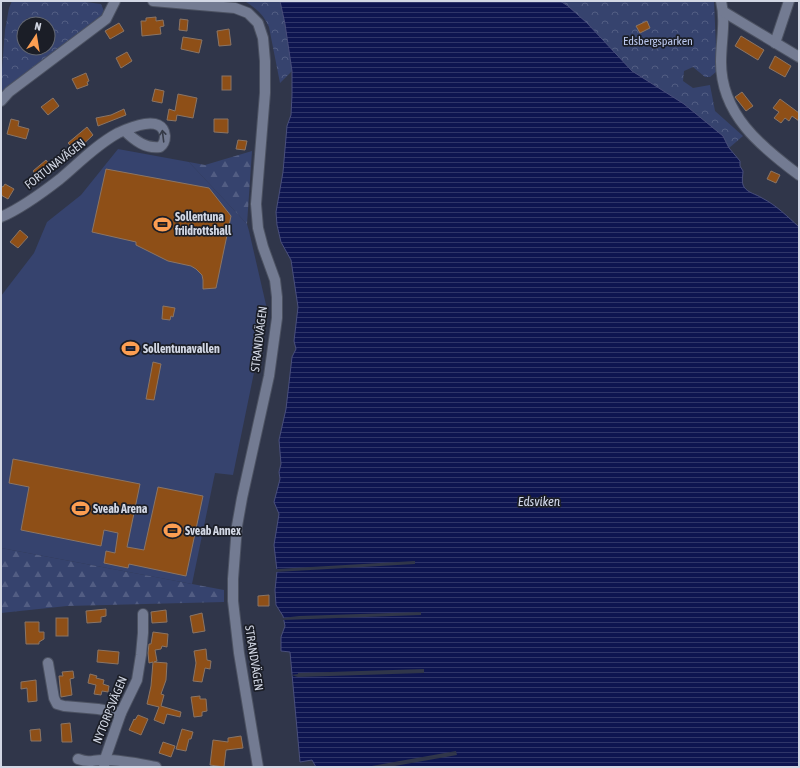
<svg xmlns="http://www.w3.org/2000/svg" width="800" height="768" font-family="'Asap Condensed',sans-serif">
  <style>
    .green { fill: #36436e }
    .forest { fill: url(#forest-firs) }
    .park { fill: url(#park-crowns); fill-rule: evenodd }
    .water { fill: url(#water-rules); stroke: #494f7c }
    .pier { fill: #30364a }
    .building { fill: #8e4f17; stroke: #8b7565 }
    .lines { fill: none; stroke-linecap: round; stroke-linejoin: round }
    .minor-casing { stroke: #4c5262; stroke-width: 12 }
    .minor { stroke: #737b92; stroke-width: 10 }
    .oneway { stroke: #353a47 }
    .labels { text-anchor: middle; stroke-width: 3.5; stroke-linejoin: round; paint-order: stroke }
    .park-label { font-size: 12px; fill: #bcc9ef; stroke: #1b1e27 }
    .street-label { font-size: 12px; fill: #d2d7e4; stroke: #1b1e27 }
    .poi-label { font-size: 12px; font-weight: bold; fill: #d2d7e4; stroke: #1b1e27; text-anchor: start }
    .water-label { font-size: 13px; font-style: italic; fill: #d3daed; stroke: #1b1e27 }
  </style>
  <defs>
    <pattern id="forest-firs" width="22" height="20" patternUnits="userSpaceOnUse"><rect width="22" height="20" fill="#36436e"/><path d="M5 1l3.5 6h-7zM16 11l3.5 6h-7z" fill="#525d83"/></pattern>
    <pattern id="park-crowns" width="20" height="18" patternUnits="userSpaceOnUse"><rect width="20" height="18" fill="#36436e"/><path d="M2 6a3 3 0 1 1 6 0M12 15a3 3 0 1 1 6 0" fill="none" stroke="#525d83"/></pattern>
    <pattern id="water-rules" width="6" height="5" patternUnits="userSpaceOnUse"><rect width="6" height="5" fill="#0e1550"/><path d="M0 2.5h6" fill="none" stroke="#303669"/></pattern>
  </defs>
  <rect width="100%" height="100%" fill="#30364a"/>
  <path class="green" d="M118,149L189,162L247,224L249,231L267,309L233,475L215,473L192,584L1,548V296L34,253L47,222L81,195Z"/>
  <g class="forest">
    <path d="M252,151L247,224L189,162L205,165Z"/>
    <path d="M1,548L224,590V602L67,606L1,613Z"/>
  </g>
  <g class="park">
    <path d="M12,1H78L101,4L104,11L103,16L5,93L1,89V82L5,30L9,8ZM24,24H48V48H24Z"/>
    <path d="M244,1H280L285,24L292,71L280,83L269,27C264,15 255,7 244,1Z"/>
    <path d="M560,1H714L717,71L710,77H705L693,67L684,71L683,81L693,88L710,85L715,111L743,136L729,148L723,136L684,104L632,71L568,6Z"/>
  </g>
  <path class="water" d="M280,1H560L568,6L587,23L632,71L684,104L723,136L729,148L740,161V166L743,171C743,176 741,182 744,187C748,193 756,194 762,198C776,205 788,217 799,227V767H316L312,760L300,762L290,652L281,651V637L285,626L283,616L276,605L275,590L277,571L274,545L279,514L274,502L280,479L279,472L281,464L279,440L286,409L292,357L296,349L294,341L298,307L291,260L281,242L277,225L276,212L283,172L287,126L291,115L292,95V71L285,24Z"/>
  <g class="pier">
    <path d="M415,561V564L276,572V569Z"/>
    <path d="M421,612V615L283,620L282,618L299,616Z"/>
    <path d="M424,669V673L298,677L291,675L298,674V673Z"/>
    <path d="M456,751L457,755L389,767H366Z"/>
  </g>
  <g class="building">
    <path d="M156,17V21L163,20L164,26L160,27L161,34L142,36L141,21H146V18Z"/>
    <path d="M180,19L188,20L187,31L179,30Z"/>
    <path d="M647,21L650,28L640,33L636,26Z"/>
    <path d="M119,23L124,31L110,39L105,31Z"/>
    <path d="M229,29L231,45L219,46L217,31Z"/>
    <path d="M741,36L764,50L758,60L735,46Z"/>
    <path d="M183,37L202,40L199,53L181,49Z"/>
    <path d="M127,52L132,61L121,68L116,58Z"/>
    <path d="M775,56L791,66L785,77L769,68Z"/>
    <path d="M86,73L89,81L87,82L88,85L77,89L72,79Z"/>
    <rect x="222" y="76" width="9" height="14"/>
    <path d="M155,89L164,91L162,103L152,101Z"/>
    <path d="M742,92L753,106L746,111L735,97Z"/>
    <path d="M178,94L197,98L193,118L177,115L176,121L167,120L169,109L175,111Z"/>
    <path d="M53,98L59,106L48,115L41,107Z"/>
    <path d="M780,99L799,113V121L792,116L789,121L785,118L781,123L774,118L779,112L773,108Z"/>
    <path d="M124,109L126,115L98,126L96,118L111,115Z"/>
    <path d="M11,119L19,121L18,126L29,129L26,139L7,134Z"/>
    <path d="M214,119H228V133L214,132Z"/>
    <path d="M87,127L93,135L76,151L68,143Z"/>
    <path d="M238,140L247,141L245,150L236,149Z"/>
    <path d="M46,160L53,169L40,180L33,171Z"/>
    <path d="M106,169L209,188L231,216L216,288L203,289V280L202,275L196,269L191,266L168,261L136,245V242L92,232Z"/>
    <path d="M771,171L780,175L776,183L767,179Z"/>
    <path d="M5,184L14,189L8,199L1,195V186L3,187Z"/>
    <path d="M20,230L28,237L18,248L10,242Z"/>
    <path d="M163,306L175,308L173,317L171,316L170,320L162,319Z"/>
    <path d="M153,362L161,364L154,400L146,399Z"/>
    <path d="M13,459L140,484L127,547L144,550L158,487L203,496L186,576L129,564L128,568L104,563L106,551L115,553L118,533L104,530L101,546L21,530L29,487L9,483Z"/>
    <path d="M269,595V606H258V596Z"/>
    <path d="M106,609V616L101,617V622L87,623L86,611Z"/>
    <path d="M166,610L167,622L152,623L151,612Z"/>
    <path d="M202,613L205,631L193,633L190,616Z"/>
    <rect x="56" y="618" width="12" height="18"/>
    <path d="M25,622H39V632H44V639L39,642V644H26Z"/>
    <path d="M153,632L168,634L167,647L162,646L161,649L155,650L157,661L154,662L167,663L166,680L161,694L164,695L161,706L181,712L180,717L167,714L164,724L154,720L159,707L147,704L151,686L153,662L149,663L148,653L149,644H151Z"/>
    <path d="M206,649L207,660L211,661L210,669L205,668L202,682L193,681L196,663L194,651Z"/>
    <path d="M98,650L119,652L118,664L97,662Z"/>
    <path d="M73,671L74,678L70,679L72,695L61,697L59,676H63L62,672Z"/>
    <path d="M90,674L97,676L96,678L104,680L103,684L109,686L108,692L102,691L101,695L94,694L96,685L88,683Z"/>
    <path d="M36,680L37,701L28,702L27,688L21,689V682Z"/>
    <path d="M200,696V699H206L207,711L202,712V716L194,717L191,697Z"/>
    <path d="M138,715L148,719L141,735L129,730L134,719L135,720Z"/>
    <path d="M70,723L72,742H62L61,724Z"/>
    <path d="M40,729L41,741H31L30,730Z"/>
    <path d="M182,729L193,732L191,739H189L186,751L176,749Z"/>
    <path d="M241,736L243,748L226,750L224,767L210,765L213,740L228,742V738Z"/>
    <path d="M163,742L175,746L171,757L159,753Z"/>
  </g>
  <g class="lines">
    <defs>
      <g id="minor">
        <path d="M153,1L235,8L248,13L258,23L263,38L265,61V93L256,204L258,228L263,247L275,280L277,297V318L269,376L242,498L237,526L233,579V601L239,653L258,767"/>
        <path d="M721,1C726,21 721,41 721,62C721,114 760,146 799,175"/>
        <path d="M724,12L799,57"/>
        <path d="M775,43L789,1"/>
        <path d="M1,101L9,92L106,19L115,1"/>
        <path d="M1,217C22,208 42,193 60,179C79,163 96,145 118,133C129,128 163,113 165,136C165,141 164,144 160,147C146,149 135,141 125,131"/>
        <path d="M48,663L54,698L57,704L64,706L98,709L121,713"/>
        <path d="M78,759C92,764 93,759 106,760C123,760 140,764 156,767"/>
        <path d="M104,767L105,759L121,713L137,680L141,655L143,633V614"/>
      </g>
    </defs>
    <use href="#minor" class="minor-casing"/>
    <use href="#minor" class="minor"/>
  </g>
  <defs><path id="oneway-shaft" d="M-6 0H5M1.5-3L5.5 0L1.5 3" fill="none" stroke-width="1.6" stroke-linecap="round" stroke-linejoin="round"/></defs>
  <use class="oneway" href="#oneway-shaft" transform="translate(163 136) rotate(-97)"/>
  <defs>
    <symbol id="stadium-bare" viewBox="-9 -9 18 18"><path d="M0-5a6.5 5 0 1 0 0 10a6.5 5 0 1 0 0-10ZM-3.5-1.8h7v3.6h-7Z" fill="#fc9e52" stroke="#1b1e27" stroke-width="2.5" paint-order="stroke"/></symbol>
  </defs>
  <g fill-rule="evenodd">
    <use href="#stadium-bare" x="150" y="212" width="25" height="25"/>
    <use href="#stadium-bare" x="118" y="336" width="25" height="25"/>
    <use href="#stadium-bare" x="68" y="496" width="25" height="25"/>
    <use href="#stadium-bare" x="160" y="518" width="25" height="25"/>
  </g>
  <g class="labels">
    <g class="park-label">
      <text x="658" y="45">Edsbergsparken</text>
    </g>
    <g class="street-label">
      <text transform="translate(55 164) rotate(-38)" y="4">FORTUNAVÄGEN</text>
      <text transform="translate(259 339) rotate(-83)" y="4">STRANDVÄGEN</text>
      <text transform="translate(254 658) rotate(81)" y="4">STRANDVÄGEN</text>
      <text transform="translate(110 710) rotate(-68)" y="4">NYTORPSVÄGEN</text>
    </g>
    <g class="poi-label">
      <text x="175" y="221">Sollentuna<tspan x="175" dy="14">friidrottshall</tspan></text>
      <text x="143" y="353">Sollentunavallen</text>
      <text x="93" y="513">Sveab Arena</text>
      <text x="185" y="535">Sveab Annex</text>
    </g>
    <g class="water-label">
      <text x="539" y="506">Edsviken</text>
    </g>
  </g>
  <rect width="800" height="768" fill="none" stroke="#d2d7e4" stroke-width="4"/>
  <g transform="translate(36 36) rotate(12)"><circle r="19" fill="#1b1e27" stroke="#646873"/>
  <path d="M0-3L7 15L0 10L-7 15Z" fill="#fc9e52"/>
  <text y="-6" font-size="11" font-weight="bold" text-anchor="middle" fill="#d2d7e4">N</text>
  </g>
</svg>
